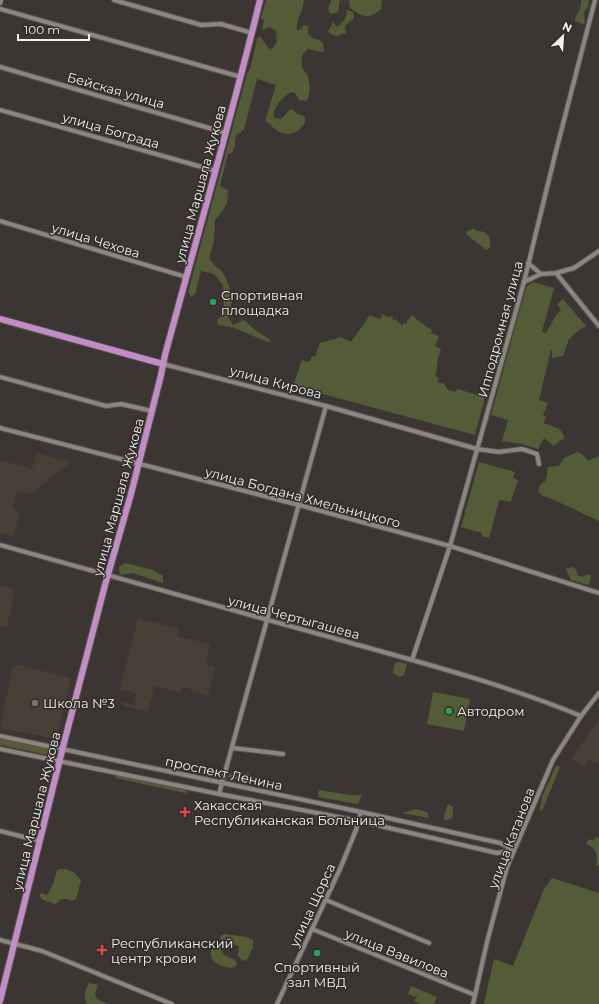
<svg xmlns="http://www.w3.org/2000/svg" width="599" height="1004" font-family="Montserrat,sans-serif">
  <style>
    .built { fill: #483f37 }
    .green { fill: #535c36 }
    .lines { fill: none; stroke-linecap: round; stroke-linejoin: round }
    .street-casing { stroke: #595551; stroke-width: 6 }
    .primary-casing { stroke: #595551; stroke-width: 8 }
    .street { stroke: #8b8681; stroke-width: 4 }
    .primary { stroke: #c28cc7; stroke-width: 6 }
    .leisure-dot { fill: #2e9e5b; stroke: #302c29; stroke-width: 1.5 }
    .education-dot { fill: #8d6e63; stroke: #302c29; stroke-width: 1.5 }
    .health-dot { fill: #e0444e; stroke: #302c29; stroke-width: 1.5 }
    .labels { text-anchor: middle; stroke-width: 3; stroke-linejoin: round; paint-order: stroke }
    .street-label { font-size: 13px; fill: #f4f1ef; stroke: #302c29 }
    .poi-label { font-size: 13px; fill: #f4f1ef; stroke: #302c29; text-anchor: start }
  </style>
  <rect width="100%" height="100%" fill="#3b3633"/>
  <g class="built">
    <path d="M37,453L70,462L31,494L17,492L13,507L19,515L14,536L0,533V460L32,469Z"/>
    <path d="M0,585L15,589L7,626L4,627L0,626Z"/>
    <path d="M138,619L179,628L177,636L210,644L206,664L215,667L208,696L191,691V689L183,686L181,692L155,686L148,712L122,705L123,702L134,705L137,694L120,689Z"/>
    <path d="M19,665L71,678L56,739L0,728L13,667Z"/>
    <path d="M599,719V763L588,760L583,767L571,759Z"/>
  </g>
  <g class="green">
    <path d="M266,0H304C303,12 296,18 297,30L301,29L302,26L306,25L308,27V34L314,39H317L323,43L324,49L323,52L308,49C301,53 300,63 303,70C305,73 308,74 308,78C311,86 310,93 307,101L299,100L295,93L291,92C283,97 272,108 274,118C285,121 284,113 291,109L299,115H302L305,117C306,121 304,125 301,128C294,136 282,135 275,129C271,126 270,123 265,121L276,85L257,79L244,129L240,133L236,135L235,145L232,153L228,154L220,186L228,190L227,203L222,212L215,220L214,241L209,258L215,266L221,270L226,279L233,298L228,317L233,325L244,320L255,330L269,339L271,342H267L235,328L218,325L217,320L221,316L224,309L223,285L214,274L201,271L195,294L191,297L188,292L247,74L250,69L257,39L259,36C264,39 265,45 270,49L273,48L277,42L276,31L269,27L262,30L264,20L261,18Z"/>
    <path d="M331,0H340L338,12L330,14L328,9Z"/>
    <path d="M349,0H382L381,9C368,20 363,17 350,8Z"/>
    <path d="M581,0H589L588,8L586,9L584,13L585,23L583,24L575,21V18L580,9Z"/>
    <path d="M347,10L353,12L354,18L345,26L346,33L337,36L330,34L328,32L333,22L337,27C344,22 346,19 347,10Z"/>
    <path d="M473,228L477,231C488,230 492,239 490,248L486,250L466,234L467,231H469Z"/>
    <path d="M533,282L554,288L542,332L546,333L556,315L561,310L557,304L563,299L586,326L584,328L583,327L569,339L563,356L552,358V352L550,349V354L539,400L548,403L543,415L546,417L543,423C551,426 565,428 564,439L561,440L554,446L544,438L538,449L522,444L502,441L508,420L491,415L521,305L527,286Z"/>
    <path d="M383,314L390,318L391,316L393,317L392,319L395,321L396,319L398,320L397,322L403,325L404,323L407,324V321L412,315C418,321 425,326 432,330L431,333L439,336L435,346L441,349L438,358L436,376L439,379L437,382L444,384L448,390L456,392L457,389L485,397L475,435L293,386L302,360L309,362L312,356L315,357L320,343L341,337L351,342L370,315L380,319Z"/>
    <path d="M577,452L582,454L588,461L599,456V521L552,499L543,496L538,492L540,485L546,480L548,467L559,466L564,458Z"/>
    <path d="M479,462L515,472L513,478L518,480L511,501L510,502L501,500L499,501L489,538L482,536V533L461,527Z"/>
    <path d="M125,563L153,570L163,576V583L133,573L120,575L119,567Z"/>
    <path d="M573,567L576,569L577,575L582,577L589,574L591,576L589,585L571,580L566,569Z"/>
    <path d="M400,662L407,664L404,675L399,677L393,673L395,663Z"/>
    <path d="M433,692L470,699L464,731L427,724Z"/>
    <path d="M0,739L49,748L48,755L0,745Z"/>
    <path d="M556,766L560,767L542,811L540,810L542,797Z"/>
    <path d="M247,773L254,779L276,783V786L228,778L229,774L241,776Z"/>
    <path d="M117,775L185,790L187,792L185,793L116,778L115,777Z"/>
    <path d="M319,790L350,795H362L358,804L318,797Z"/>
    <path d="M449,804L453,807L452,818L445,821L444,817L447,806Z"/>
    <path d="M416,809L427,812L429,818L402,813Z"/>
    <path d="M595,837L599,838V866L596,865C599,855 596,848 586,844L589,839L594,841Z"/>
    <path d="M63,869C72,870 77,874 81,881L76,899L72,901L67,899H61L56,904L43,900L40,897V895L42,893L47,895L53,884L57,870Z"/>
    <path d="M552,878L599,893V1004H484L494,959L513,966L544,889Z"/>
    <path d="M225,934L247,937L253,940V948L246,961L242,960L238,956L239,946L221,941L220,936Z"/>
    <path d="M216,946L220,947L224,955L235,960L237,964L235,967C228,970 212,964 211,956C210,953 211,951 212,949Z"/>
    <path d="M419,966L448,978L447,982L417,970Z"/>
    <path d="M89,983L98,985L95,995L97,999L107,1004H87C83,998 85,988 89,983Z"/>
    <path d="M411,986L437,997L434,1004H420L414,1002L417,995L416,994L415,997L408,994Z"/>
  </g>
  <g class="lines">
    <defs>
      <g id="street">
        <path d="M114,0L201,25L221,24L252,33"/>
        <path d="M0,3L1,0"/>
        <path d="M0,9L241,77"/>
        <path d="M0,67L226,133"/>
        <path d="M0,110L216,171"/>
        <path d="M0,221L186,277"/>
        <path d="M528,263L541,274"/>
        <path d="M556,273L599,326"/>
        <path d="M524,282L541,274L556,273L574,268L599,251"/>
        <path d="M163,364L326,406L477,449L499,452L522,449L537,454L539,464"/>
        <path d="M0,377L106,406L121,404L152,411"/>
        <path d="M0,428L299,505L450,546L599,593"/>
        <path d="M0,545C108,575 217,606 326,636C411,660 499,682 581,716"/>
        <path d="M412,660L450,546L524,282L555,155L595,0"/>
        <path d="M0,736L361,812L500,843L514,850"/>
        <path d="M233,748L283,754"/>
        <path d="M0,749L219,794L359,821L497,853L514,850"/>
        <path d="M219,794L326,406"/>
        <path d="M0,831L40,841"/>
        <path d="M326,900L429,943"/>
        <path d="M312,929L475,995"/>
        <path d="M0,940L42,951L172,1004"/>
        <path d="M277,1004L340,869L356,830L361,812"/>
        <path d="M473,1004L487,942L507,867L553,760L581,716L599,693"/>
      </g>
      <g id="primary">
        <path d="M0,319L163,364"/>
        <path d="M0,1001L64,743L105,585L131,494L161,375L165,355C197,237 231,119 260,0"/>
      </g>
    </defs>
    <use href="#street" class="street-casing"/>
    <use href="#primary" class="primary-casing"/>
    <use href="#street" class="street"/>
    <use href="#primary" class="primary"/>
  </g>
  <g class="leisure-dot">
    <circle cx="213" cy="302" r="4"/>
    <circle cx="449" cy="711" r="4"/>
    <circle cx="317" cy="953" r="4"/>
  </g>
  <circle class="education-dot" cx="35" cy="703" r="4"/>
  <g class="health-dot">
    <path d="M183 806h4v4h4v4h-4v4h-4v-4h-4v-4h4z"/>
    <path d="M100 944h4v4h4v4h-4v4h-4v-4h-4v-4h4z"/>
  </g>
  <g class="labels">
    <g class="street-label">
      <text transform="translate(116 90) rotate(16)" y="5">Бейская улица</text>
      <text transform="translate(111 130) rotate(16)" y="5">улица Бограда</text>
      <text transform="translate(200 184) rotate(-75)" y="5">улица Маршала Жукова</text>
      <text transform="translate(96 240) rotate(17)" y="5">улица Чехова</text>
      <text transform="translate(500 329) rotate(-75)" y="5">Ипподромная улица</text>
      <text transform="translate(276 382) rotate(15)" y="5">улица Кирова</text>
      <text transform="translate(118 497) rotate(-75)" y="5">улица Маршала Жукова</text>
      <text transform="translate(303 497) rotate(15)" y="5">улица Богдана Хмельницкого</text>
      <text transform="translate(294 617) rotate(15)" y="5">улица Чертыгашева</text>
      <text transform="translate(224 773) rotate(12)" y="5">проспект Ленина</text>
      <text transform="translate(36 811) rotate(-76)" y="5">улица Маршала Жукова</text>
      <text transform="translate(511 838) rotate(-69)" y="5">улица Катанова</text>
      <text transform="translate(312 905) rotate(-65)" y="5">улица Щорса</text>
      <text transform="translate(397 953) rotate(22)" y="5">улица Вавилова</text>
    </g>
    <g class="poi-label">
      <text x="221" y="300">Спортивная<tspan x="221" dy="15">площадка</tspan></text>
      <text x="43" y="708">Школа №3</text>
      <text x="457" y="716">Автодром</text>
      <text x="194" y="810">Хакасская<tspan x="194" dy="15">Республиканская Больница</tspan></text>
      <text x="111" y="948">Республиканский<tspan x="111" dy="15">центр крови</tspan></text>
      <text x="317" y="972" text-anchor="middle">Спортивный<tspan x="317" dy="15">зал МВД</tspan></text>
    </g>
  </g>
  <g transform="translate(563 36) rotate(25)" stroke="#302c29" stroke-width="3" paint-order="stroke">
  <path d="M0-3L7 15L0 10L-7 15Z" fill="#f4f1ef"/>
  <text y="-6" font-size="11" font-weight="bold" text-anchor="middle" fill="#f4f1ef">N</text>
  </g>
  <path d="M18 34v6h71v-6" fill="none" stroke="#f4f1ef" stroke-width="2"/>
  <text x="24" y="34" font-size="12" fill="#f4f1ef" stroke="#302c29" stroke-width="3" paint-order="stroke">100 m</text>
</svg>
